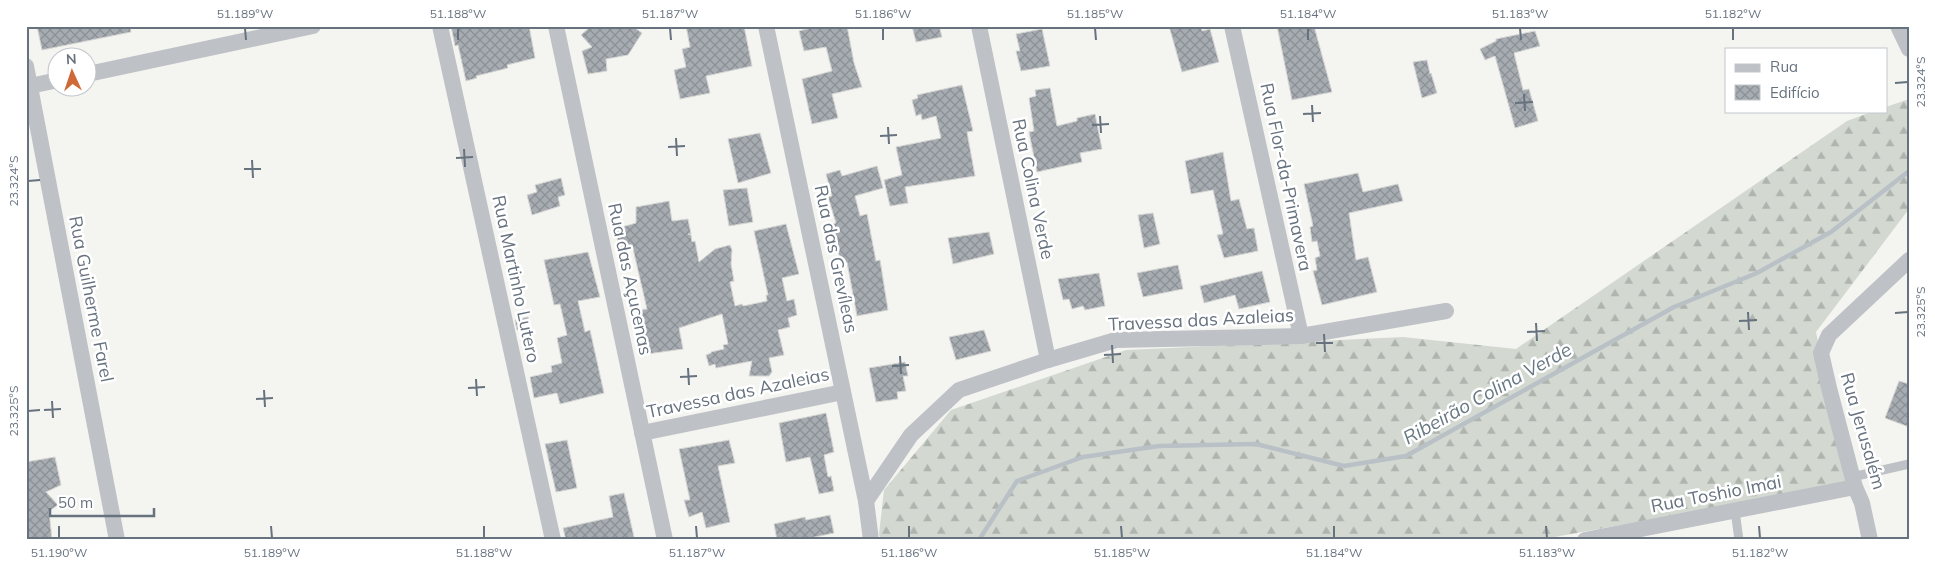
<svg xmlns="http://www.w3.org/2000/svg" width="1935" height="566" font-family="Mulish,sans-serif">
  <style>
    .forest { fill: url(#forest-firs) }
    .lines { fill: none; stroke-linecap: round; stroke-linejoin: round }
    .stream { stroke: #b9c1c7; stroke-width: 4.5 }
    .building { fill: url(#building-cross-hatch); stroke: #d6d6d4 }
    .service { stroke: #bec1c5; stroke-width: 9 }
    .minor { stroke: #bec1c5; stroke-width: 16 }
    .ticks { fill: none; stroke: #67727f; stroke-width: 2 }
    .labels { text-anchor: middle; stroke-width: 5; stroke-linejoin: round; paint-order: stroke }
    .street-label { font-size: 18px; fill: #67727f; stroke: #fff }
    .water-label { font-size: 19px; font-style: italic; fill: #687983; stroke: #fff }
    .neatline { fill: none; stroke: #67727f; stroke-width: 2 }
    .ticks-label { font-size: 12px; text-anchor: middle; fill: #67727f }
  </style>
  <defs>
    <pattern id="forest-firs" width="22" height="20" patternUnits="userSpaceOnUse" patternTransform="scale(1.25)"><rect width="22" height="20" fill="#d3d9d1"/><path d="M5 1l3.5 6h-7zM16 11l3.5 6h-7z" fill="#afb4af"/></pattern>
    <pattern id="building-cross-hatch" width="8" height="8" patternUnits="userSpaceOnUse" patternTransform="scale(1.25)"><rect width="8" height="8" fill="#a6acb1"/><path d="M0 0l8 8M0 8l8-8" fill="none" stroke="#8b9095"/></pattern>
  </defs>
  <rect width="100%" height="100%" fill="#f4f4f1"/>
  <path class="forest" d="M1909,99V209L1816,332L1847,484L1538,540H881L879,534L884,490L951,410L1126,350L1403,337L1516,349L1847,121L1874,111H1886V107Z"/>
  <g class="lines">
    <path class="stream" d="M979,540L1017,481L1083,457L1159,446L1256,444L1344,466L1406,456L1674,307L1757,273L1831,232L1909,171"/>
  </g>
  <g class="building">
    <path d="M37,26H130L131,32L42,50Z"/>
    <path d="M451,26H529L535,58L507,65L508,68L476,76L477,78L466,81L458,45L455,46Z"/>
    <path d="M591,26H632L642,33L628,55L606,59L607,71L588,74L582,51L592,47L581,35Z"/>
    <path d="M686,26H744L752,66L706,76L710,93L680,99L674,70L686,67L682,49L690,47Z"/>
    <path d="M819,26H847L854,63L862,87L832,94L838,118L812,124L802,79L832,71L826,47L804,51L799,31Z"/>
    <path d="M912,26H939L942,37L916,42Z"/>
    <path d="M1169,26H1201L1202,31L1210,29L1219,62L1182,72Z"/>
    <path d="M1277,26H1314L1332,92L1292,100Z"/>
    <path d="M1042,29L1050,66L1021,71L1016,51H1020L1016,34Z"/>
    <path d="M1535,31L1540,46L1514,53L1523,90L1529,89L1538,121L1515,128L1495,56L1485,60L1480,49L1496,41V39Z"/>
    <path d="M1427,60L1430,74L1431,73L1437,93L1422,98L1413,62Z"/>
    <path d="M962,85L973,131L967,132L975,176L905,187L908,203L890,206L884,180L902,175L896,147L941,138L936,116L922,120L921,114L916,116L912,100L918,98L917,95Z"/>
    <path d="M1050,88L1057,126L1077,121V118L1095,114L1102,149L1080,153L1082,162L1037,172L1029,132L1034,131L1029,98L1036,96L1035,90Z"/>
    <path d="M760,133L771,173L738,183L728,139Z"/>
    <path d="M1223,152L1231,201L1239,199L1247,229L1254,228L1258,251L1224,258L1217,235L1223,234L1213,190L1191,194L1185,161Z"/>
    <path d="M877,166L883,188L855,196L860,216L867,214L876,261L880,260L888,310L857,316L847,262L841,263L831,224L836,223L828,197L832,196L826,174L840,170L842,176Z"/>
    <path d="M1358,173L1363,192L1398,184L1403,201L1349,213L1356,260L1368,257L1377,292L1322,305L1313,271L1317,270L1315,258L1320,256L1317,241L1312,242L1310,227L1313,226L1304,184Z"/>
    <path d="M561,178L565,195L558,197L560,206L532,215L527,195L537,192L535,185Z"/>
    <path d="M747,188L753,222L729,226L723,190Z"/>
    <path d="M669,201L672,221L688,219L691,234H688L691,235L692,242L695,241L699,262L715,249L730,245L732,250L731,264L734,281L730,282L735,306L742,304L743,306L767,301L766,295H768L754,231L786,224L799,274L782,278L787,301L794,299L797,315L788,318L790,327L778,330L784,355L769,358L772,372L769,376H749L752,361L716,368L715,364L709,366L706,355L711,353V352L724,349L723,345L728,344L722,314L679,328L683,349L647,354L638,310L647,309L633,249L620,251L615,229L636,223V207Z"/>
    <path d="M1153,213L1160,244L1144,248L1138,215Z"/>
    <path d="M989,232L994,254L953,264L948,238Z"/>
    <path d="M588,252L600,297L578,301L585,332L590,330L604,393L560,404L557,393L534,398L530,377L552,372L551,366L562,363L557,338L567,335L560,304L554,305L544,260Z"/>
    <path d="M1178,265L1183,289L1143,297L1137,273Z"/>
    <path d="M1262,271L1270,302L1239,309L1235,295L1204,303L1200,286Z"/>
    <path d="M1099,273L1105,306L1085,310L1083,306L1072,309L1069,299L1063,300L1058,279Z"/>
    <path d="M528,317L530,327L517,330L515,320Z"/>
    <path d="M984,330L991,351L956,360L949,337Z"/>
    <path d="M905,362L908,376H903L906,391L897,392L898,399L876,402L869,368Z"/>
    <path d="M1899,381L1909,384V427L1885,418Z"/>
    <path d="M826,413L834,452L824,455L828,477L831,476L834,491L819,494L810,457L786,462L779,423Z"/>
    <path d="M567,440L577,488L556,492L545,444Z"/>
    <path d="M729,440L735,463L718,466L730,522L706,528L702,512L689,517L684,500H690L679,449Z"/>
    <path d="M55,457L61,485L46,492L58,505L49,511L52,540H26V462Z"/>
    <path d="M624,493L634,537L616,540H566L563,528L613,517L609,496Z"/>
    <path d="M830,515L834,533L810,538V540H777L774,524L805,517L806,520Z"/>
  </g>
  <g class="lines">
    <g class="service">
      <path d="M1852,477L1909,464"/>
      <path d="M1735,511L1739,540"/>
    </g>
    <g class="minor">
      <path d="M440,26L553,540"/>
      <path d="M556,26L665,540"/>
      <path d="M766,26L866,501L871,540"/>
      <path d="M979,26L1048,360"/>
      <path d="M1232,26L1301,336"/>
      <path d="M1898,26L1909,49"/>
      <path d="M26,66L117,540"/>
      <path d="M88,74L313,26"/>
      <path d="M30,86L58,80"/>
      <path d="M642,433L843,392"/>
      <path d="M866,501L911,435L959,390L1048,360L1116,340L1301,336L1446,311"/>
      <path d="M1585,540L1855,487"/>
      <path d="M1870,540L1862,503L1855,487L1829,388L1821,353L1829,335L1909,260"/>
    </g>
  </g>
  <path class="ticks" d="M245,28L246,40M458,28V40M670,28L671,40M883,28V40M1095,28L1096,40M1308,28V40M1520,28L1521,40M1733,28V40M1895,83L1908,82M1524,94L1525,111M1515,103L1533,102M1312,105L1313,122M1303,114L1321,113M1100,116L1101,133M1092,125L1109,124M888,127L889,144M880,136L897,135M676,138L677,156M668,147L685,146M464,149L465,167M456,158L473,157M252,160L253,178M244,169H261M28,181L40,180M1748,312L1749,330M1895,313L1908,312M1739,321L1757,320M1536,323L1537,341M1527,332L1545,331M1324,334L1325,352M1316,343H1333M1112,345L1113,363M1104,355L1121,354M900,356L901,374M892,366L909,365M688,368L689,385M680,377L697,376M476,379L477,396M468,388L485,387M264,390L265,407M256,399L273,398M52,401L53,418M44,410L61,409M28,411L40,410M59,526V538M271,526L272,538M484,526V538M696,526L697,538M909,526V538M1121,526L1122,538M1334,526V538M1546,526L1547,538M1759,526L1760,538"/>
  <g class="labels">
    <g class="street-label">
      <text transform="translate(1286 177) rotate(78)" y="6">Rua Flor-da-Primavera</text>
      <text transform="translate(1033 189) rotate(78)" y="6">Rua Colina Verde</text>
      <text transform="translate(836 259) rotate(78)" y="6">Rua das Grevíleas</text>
      <text transform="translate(516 279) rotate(78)" y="6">Rua Martinho Lutero</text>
      <text transform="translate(630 279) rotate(78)" y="6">Rua das Açucenas</text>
      <text transform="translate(91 299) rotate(79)" y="6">Rua Guilherme Farel</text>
      <text transform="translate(1201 320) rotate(-3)" y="6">Travessa das Azaleias</text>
      <text transform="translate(738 393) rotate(-12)" y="6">Travessa das Azaleias</text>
      <text transform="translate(1863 431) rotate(74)" y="6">Rua Jerusalém</text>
      <text transform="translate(1716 494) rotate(-11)" y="6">Rua Toshio Imai</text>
    </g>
    <g class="water-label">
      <text transform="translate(1487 393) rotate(-29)" y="7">Ribeirão Colina Verde</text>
    </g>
  </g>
  <rect width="1935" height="566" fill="none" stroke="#ffffff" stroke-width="55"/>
  <rect x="1725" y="48" width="162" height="65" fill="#ffffff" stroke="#c2c7cc"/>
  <rect x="1735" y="64" width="25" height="8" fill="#bec1c5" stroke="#c2c7cc"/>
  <text x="1770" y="72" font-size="15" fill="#67727f">Rua</text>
  <rect x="1735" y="85" width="25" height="15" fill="url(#building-cross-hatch)" stroke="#c2c7cc"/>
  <text x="1770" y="98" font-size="15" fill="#67727f">Edifício</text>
  <g transform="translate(72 72) rotate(357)"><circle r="24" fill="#ffffff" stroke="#c2c7cc"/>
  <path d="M0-4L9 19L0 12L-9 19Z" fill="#cf6937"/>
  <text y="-8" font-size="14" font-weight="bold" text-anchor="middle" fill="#67727f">N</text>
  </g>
  <path d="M50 508v8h104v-8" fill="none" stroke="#67727f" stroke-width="2.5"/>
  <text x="58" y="508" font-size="15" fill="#67727f" stroke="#ffffff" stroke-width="4" paint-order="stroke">50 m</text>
  <rect x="28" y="28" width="1880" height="510" class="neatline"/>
  <g class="ticks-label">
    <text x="245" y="18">51.189°W</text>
    <text x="458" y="18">51.188°W</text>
    <text x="670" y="18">51.187°W</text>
    <text x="883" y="18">51.186°W</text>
    <text x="1095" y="18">51.185°W</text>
    <text x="1308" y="18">51.184°W</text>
    <text x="1520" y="18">51.183°W</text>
    <text x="1733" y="18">51.182°W</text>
    <text transform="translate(1921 82) rotate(-90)" y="4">23.324°S</text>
    <text transform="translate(14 181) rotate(-90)" y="4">23.324°S</text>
    <text transform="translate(1921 312) rotate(-90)" y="4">23.325°S</text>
    <text transform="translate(14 411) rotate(-90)" y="4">23.325°S</text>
    <text x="59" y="557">51.190°W</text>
    <text x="272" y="557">51.189°W</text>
    <text x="484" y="557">51.188°W</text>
    <text x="697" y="557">51.187°W</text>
    <text x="909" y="557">51.186°W</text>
    <text x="1122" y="557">51.185°W</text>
    <text x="1334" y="557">51.184°W</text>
    <text x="1547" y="557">51.183°W</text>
    <text x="1760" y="557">51.182°W</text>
  </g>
</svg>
